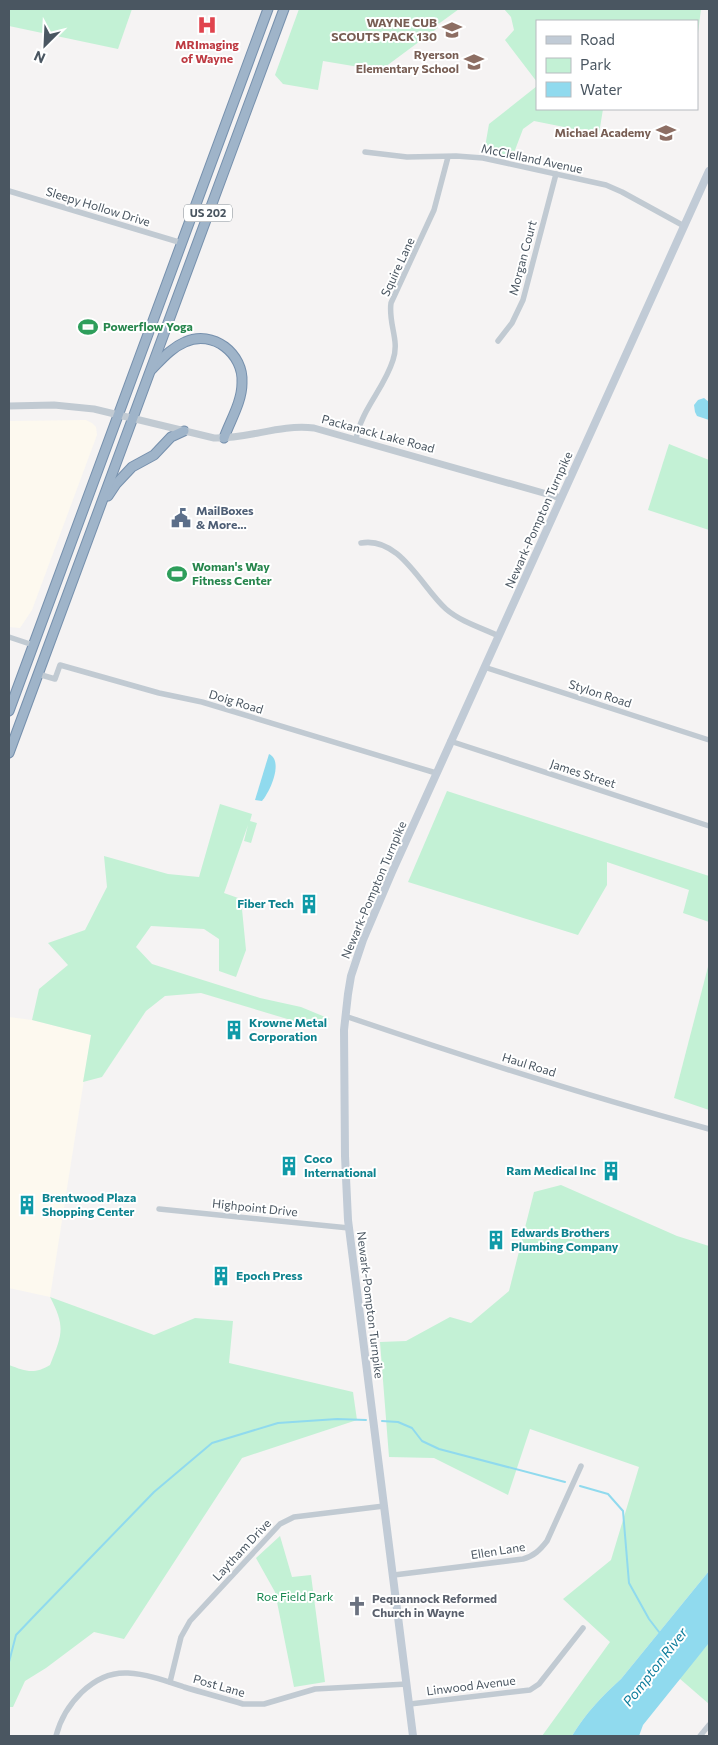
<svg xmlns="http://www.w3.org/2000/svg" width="718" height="1745" font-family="Commissioner,sans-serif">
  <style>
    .commercial { fill: #fdf9ef }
    .green { fill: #c3f1d5 }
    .water { fill: #90daee }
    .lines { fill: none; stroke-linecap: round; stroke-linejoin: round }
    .stream { stroke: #90daee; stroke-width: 2 }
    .trunk-casing { stroke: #7690ad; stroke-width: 11 }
    .minor { stroke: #c1cad2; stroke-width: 5.5 }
    .tertiary { stroke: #c1cad2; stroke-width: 7 }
    .secondary { stroke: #c1cbd6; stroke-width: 8 }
    .trunk { stroke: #9fb4c9; stroke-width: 9 }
    .labels { text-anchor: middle; stroke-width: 4; stroke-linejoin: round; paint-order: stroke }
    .shield { fill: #fff; stroke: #808990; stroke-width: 1 }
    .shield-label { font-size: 11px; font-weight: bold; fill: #4a5661 }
    .education-label { font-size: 12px; font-weight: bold; fill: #785e54; stroke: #fff; text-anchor: end }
    .health-label { font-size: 12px; font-weight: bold; fill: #be3a42; stroke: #fff }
    .street-label { font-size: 12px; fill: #4a5661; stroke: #fff }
    .leisure-label { font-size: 12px; font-weight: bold; fill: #27864d; stroke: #fff; text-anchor: start }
    .service-label { font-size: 12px; font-weight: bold; fill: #4e5e75; stroke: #fff; text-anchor: start }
    .culture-label { font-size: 12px; font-weight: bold; fill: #0d838f; stroke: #fff; text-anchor: start }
    .park-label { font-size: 12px; fill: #17864f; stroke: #fff }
    .worship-label { font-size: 12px; font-weight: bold; fill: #5b616d; stroke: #fff; text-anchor: start }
    .water-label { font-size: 14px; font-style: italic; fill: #0c7c9b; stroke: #fff }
  </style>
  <rect width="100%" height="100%" fill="#f5f3f3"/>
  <g class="commercial">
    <path d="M86,420L92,423L96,427L97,435L32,610L20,628L9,627V421Z"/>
    <path d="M9,1017L32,1020L91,1035L50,1297L9,1288Z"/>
  </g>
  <g class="green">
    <path d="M9,9H132L118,49L9,26Z"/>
    <path d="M299,9H459L437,25L439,27L385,67L377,70L323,61L318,90L283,84L275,75Z"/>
    <path d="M504,9H701L697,41V21H537V82L505,40L514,30L511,17Z"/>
    <path d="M537,86V109H603L599,134L534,121L523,129L512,158L490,153L485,147L489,124Z"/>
    <path d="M669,444L709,460V530L648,510Z"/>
    <path d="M447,791L709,876V922L683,913L689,890L607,862V885L578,935L408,882Z"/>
    <path d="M220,804L252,814L250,821L257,823L251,843L244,841L248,825L224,893L241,899L246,950L236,977L219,971V939L204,929L151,926L136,947L152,964L260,998L301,1007L330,1019L315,1024L294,1021L201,993L165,996L146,1011L102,1077L83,1082L91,1035L32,1020L39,989L68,965L48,943L85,930L107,887L104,856L168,874L199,877Z"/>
    <path d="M709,963V1110L674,1098Z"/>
    <path d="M561,1185L677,1236L709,1246V1571L621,1679C602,1696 585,1714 572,1736H542L610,1642L563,1599L611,1560L639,1467L530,1429L508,1495L434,1458L389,1457L380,1342L406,1341L450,1317L471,1323L509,1291L534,1192Z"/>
    <path d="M50,1297L154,1335L195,1318L233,1321L229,1363L353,1392L357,1420L242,1458L124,1639L94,1632L46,1668L25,1681L13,1707H9V1365C25,1371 34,1375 50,1365C62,1335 66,1327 50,1297Z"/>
    <path d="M280,1536L292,1577L311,1575L325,1682L294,1687L275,1592L256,1558Z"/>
    <path d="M709,1643V1704L679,1678Z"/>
  </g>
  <g class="water">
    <path d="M704,398L709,402V420L697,416L695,412L694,405L698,400Z"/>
    <path d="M269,754C284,761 270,792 262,801L255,800Z"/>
    <path d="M709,1571V1643L643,1725L639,1736H572C585,1714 602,1696 621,1679Z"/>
  </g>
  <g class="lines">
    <g class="stream">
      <path d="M382,1421L398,1422L412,1428L422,1441L439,1449L565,1482"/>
      <path d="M580,1486L608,1494L623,1511L629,1583L649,1619L659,1632"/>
      <path d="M9,1662L16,1635L36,1614L154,1492L212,1443L278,1423L337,1419L366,1420"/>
    </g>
    <defs>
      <g id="trunk">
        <path d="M152,369C162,359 171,348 185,342C213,329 244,354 242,383C242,402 230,421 224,438"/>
        <path d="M108,496L116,484L132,467L154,455L171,437L184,431"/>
        <path d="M9,711L268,9"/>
        <path d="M9,753L284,9"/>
      </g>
    </defs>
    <use href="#trunk" class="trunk-casing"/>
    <g class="minor">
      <path d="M365,152L407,157L456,156L483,158L606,185L622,192L684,226"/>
      <path d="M9,191L182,243"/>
      <path d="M498,341L512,323L523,300L556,174"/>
      <path d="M356,439C362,408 384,389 393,360C400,340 388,324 391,303L434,210L448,157"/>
      <path d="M361,543C400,536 422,588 446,609C461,622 482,628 499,636"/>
      <path d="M9,637L33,645"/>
      <path d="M484,667L709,740"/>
      <path d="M38,674L55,679L60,665L159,693L202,702L436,773"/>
      <path d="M450,741L709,826"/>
      <path d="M345,1016C465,1057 587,1096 709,1129"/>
      <path d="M159,1209L349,1228"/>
      <path d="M394,1575L523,1559C534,1556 540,1550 547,1541L581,1466"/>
      <path d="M170,1682L181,1637L190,1621L280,1524L294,1517L384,1506"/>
      <path d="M410,1704L530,1690L539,1684L583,1628"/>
      <path d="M56,1736C64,1705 93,1671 128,1673C147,1674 166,1681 184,1687C204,1693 223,1698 243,1704H264L315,1689L407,1684"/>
      <path d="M700,1736L709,1725"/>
    </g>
    <path class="tertiary" d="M9,406L54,405L94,409L214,438C250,439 278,424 314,428L561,498"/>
    <path class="secondary" d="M413,1736L348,1220L345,1156L344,1030L348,994L351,976L363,940L392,872L709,171"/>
    <use href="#trunk" class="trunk"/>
  </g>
  <defs>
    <symbol id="hospital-bare" viewBox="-9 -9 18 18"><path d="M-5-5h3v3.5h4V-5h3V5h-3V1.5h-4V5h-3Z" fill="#e0444e" stroke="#fff" stroke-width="2.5" paint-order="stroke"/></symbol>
    <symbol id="school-bare" viewBox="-9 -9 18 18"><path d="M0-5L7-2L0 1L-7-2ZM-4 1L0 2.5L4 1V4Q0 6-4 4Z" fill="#8d6e63" stroke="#fff" stroke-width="2.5" paint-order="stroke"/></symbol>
    <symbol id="stadium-bare" viewBox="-9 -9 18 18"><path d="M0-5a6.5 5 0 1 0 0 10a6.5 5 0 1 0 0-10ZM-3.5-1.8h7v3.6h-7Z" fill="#2e9e5b" stroke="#fff" stroke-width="2.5" paint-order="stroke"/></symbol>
    <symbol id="civic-bare" viewBox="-9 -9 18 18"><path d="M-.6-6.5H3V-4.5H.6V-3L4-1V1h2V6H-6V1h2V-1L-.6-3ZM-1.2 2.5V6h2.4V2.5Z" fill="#5c6f8a" stroke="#fff" stroke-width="2.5" paint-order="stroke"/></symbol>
    <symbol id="building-bare" viewBox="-9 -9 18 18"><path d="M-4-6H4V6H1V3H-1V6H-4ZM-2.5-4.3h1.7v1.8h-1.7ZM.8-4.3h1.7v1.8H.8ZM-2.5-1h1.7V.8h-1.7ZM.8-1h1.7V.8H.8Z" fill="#0f9aa8" stroke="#fff" stroke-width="2.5" paint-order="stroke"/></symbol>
    <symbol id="church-bare" viewBox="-9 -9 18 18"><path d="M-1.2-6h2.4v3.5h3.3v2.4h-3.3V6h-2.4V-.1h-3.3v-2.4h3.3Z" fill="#6b7280" stroke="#fff" stroke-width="2.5" paint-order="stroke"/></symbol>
  </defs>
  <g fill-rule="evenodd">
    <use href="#hospital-bare" x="193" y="11" width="28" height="28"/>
    <use href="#school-bare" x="438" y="16" width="28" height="28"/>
    <use href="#school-bare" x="460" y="48" width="28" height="28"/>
    <use href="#school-bare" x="652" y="119" width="28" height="28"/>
    <use href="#stadium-bare" x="74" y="313" width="28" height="28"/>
    <use href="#civic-bare" x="167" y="504" width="28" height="28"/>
    <use href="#stadium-bare" x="163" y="560" width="28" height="28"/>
    <use href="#building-bare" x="295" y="890" width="28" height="28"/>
    <use href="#building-bare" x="220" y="1016" width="28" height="28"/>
    <use href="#building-bare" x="275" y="1152" width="28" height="28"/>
    <use href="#building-bare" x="597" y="1157" width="28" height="28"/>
    <use href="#building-bare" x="13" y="1191" width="28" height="28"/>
    <use href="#building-bare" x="482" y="1226" width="28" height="28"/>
    <use href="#building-bare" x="207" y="1262" width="28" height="28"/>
    <use href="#church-bare" x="343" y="1592" width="28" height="28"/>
  </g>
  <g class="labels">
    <rect class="shield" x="184" y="204.5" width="48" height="17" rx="4"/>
    <g class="shield-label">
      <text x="208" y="217">US 202</text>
    </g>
    <g class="education-label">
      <text x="437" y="27">WAYNE CUB<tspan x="437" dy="14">SCOUTS PACK 130</tspan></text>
      <text x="459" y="59">Ryerson<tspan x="459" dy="14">Elementary School</tspan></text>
      <text x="651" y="137">Michael Academy</text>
    </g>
    <g class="health-label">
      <text x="207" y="49">MRImaging<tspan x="207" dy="14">of Wayne</tspan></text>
    </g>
    <g class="street-label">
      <text transform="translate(532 159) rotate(12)" y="4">McClelland Avenue</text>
      <text transform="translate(98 207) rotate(17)" y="4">Sleepy Hollow Drive</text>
      <text transform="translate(523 258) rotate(-75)" y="4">Morgan Court</text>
      <text transform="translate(398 267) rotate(-65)" y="4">Squire Lane</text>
      <text transform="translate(378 434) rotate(15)" y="4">Packanack Lake Road</text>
      <text transform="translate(539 520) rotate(-66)" y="4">Newark-Pompton Turnpike</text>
      <text transform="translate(600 694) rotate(18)" y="4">Stylon Road</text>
      <text transform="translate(236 702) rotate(17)" y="4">Doig Road</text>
      <text transform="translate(583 774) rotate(18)" y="4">James Street</text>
      <text transform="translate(374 890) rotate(-67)" y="4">Newark-Pompton Turnpike</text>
      <text transform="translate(529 1065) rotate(17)" y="4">Haul Road</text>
      <text transform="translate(255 1208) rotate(6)" y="4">Highpoint Drive</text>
      <text transform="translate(370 1305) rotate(83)" y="4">Newark-Pompton Turnpike</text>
      <text transform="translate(242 1550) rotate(-47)" y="4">Laytham Drive</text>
      <text transform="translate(498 1551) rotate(-9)" y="4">Ellen Lane</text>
      <text transform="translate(219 1686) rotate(16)" y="4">Post Lane</text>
      <text transform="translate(471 1686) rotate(-7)" y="4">Linwood Avenue</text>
    </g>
    <g class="leisure-label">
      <text x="103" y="331">Powerflow Yoga</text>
      <text x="192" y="571">Woman's Way<tspan x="192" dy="14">Fitness Center</tspan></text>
    </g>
    <g class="service-label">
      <text x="196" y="515">MailBoxes<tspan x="196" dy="14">&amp; More...</tspan></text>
    </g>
    <g class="culture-label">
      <text x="294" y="908" text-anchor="end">Fiber Tech</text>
      <text x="249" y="1027">Krowne Metal<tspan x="249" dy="14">Corporation</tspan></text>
      <text x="304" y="1163">Coco<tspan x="304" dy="14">International</tspan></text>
      <text x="596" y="1175" text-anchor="end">Ram Medical Inc</text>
      <text x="42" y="1202">Brentwood Plaza<tspan x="42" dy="14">Shopping Center</tspan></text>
      <text x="511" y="1237">Edwards Brothers<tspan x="511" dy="14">Plumbing Company</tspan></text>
      <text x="236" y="1280">Epoch Press</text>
    </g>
    <g class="park-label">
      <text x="295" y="1601">Roe Field Park</text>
    </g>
    <g class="worship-label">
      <text x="372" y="1603">Pequannock Reformed<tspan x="372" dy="14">Church in Wayne</tspan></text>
    </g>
    <g class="water-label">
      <text transform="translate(655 1667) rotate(-52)" y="5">Pompton River</text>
    </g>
  </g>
  <rect width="718" height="1745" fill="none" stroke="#4a5661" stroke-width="20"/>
  <rect x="536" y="20" width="162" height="90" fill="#ffffff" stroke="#b7bbc0"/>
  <rect x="546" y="36" width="25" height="8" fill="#c1cbd6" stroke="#b7bbc0"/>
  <text x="580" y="45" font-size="15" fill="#4a5661">Road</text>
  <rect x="546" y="58" width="25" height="15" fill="#c3f1d5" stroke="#b7bbc0"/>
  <text x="580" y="70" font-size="15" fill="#4a5661">Park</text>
  <rect x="546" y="82" width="25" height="15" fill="#90daee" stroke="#b7bbc0"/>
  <text x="580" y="95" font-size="15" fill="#4a5661">Water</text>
  <g transform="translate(45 45) rotate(204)" stroke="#ffffff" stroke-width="4" paint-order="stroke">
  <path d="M0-4L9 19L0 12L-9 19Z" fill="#4a5661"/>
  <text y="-8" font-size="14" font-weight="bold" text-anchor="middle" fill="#4a5661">N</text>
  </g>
</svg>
